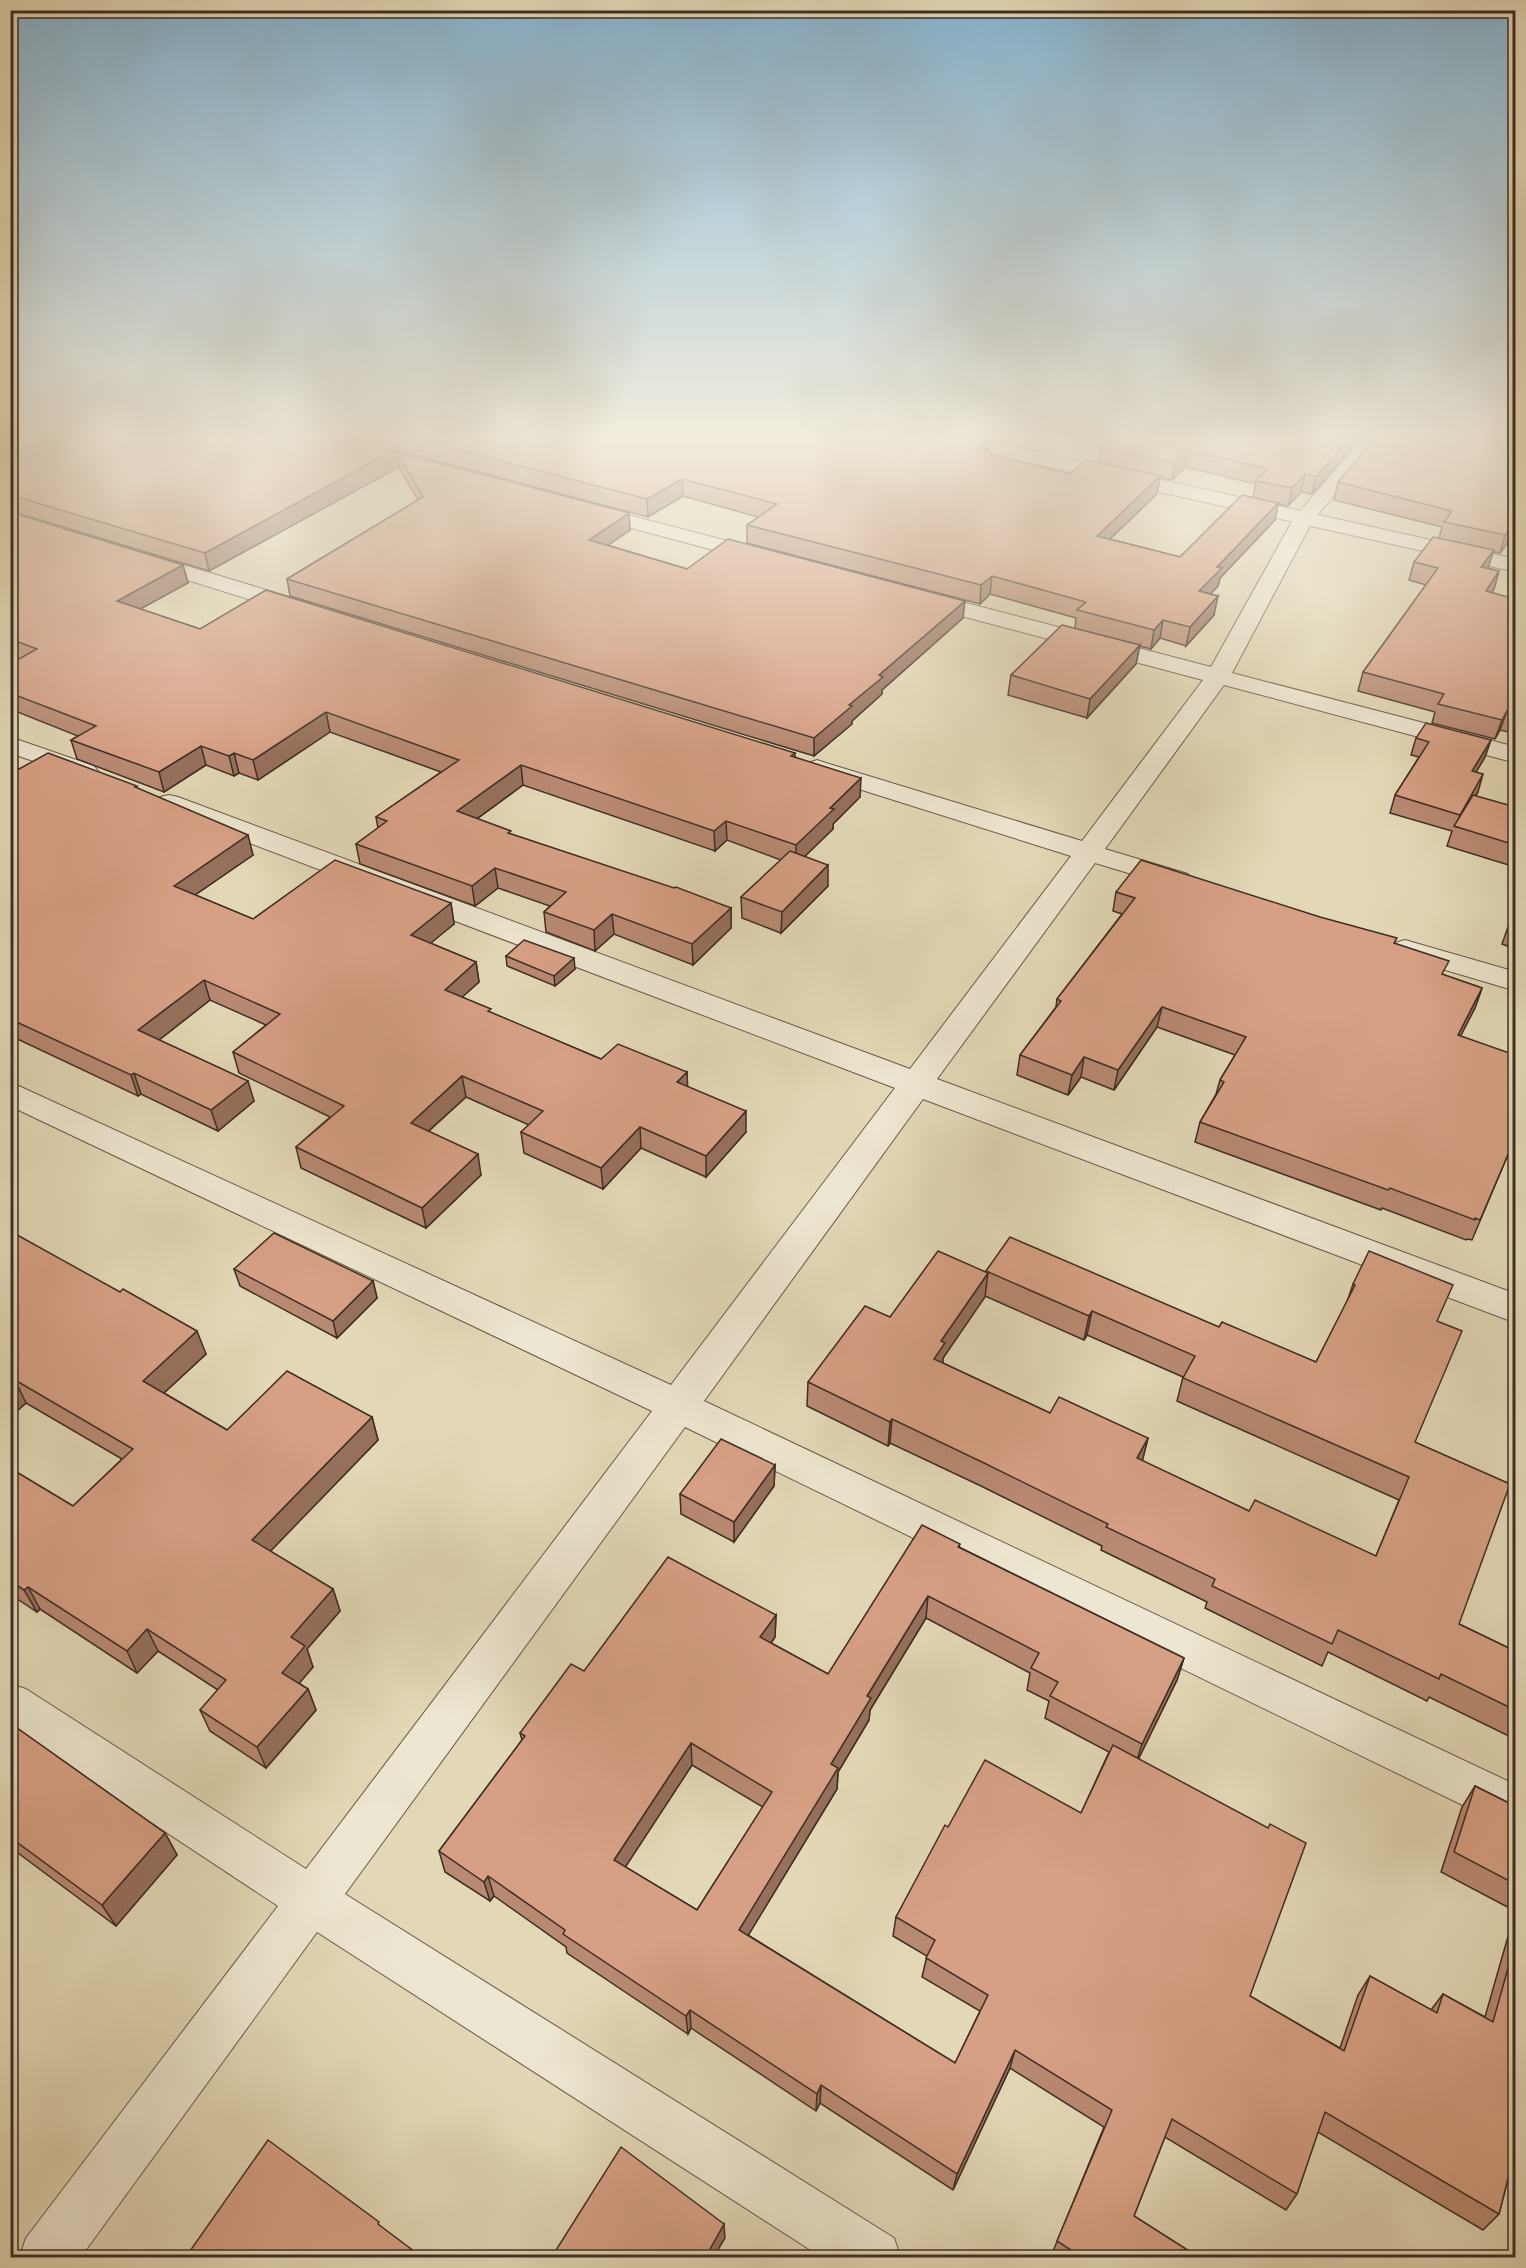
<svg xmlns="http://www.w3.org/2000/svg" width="1526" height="2268" font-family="'IM FELL Great Primer',serif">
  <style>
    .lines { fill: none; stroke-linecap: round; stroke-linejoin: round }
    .minor-casing { stroke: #685848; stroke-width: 2 }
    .tertiary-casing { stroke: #685848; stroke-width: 2 }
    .minor { fill: #ede6d0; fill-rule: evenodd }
    .tertiary { fill: #ede6d0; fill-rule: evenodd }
    .wall { fill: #b98a72; stroke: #3f2e24; stroke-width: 1.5; fill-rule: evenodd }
    .shaded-wall { fill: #96705d; stroke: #3f2e24; stroke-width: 1.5 }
    .building { fill: #d7a085; stroke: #3f2e24; stroke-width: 1.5; fill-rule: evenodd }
  </style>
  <rect width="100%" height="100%" fill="#e3d8b6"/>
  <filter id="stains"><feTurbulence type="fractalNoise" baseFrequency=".00333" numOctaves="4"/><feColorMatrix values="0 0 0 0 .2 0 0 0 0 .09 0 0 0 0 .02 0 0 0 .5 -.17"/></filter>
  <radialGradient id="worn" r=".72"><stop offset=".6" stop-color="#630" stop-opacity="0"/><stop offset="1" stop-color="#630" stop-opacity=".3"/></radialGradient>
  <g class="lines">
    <defs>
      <g id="minor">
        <path d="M1366,435H1386L1313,520L1232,673L1516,747V763L1224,685L1105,849L1188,874L1192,880L1188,886L1178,888L1095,863L937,1079L1516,1294V1323L923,1099L704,1401L1516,1785V1831L685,1427L345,1894L894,2238L901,2258H823L317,1932L80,2258H19L26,2238L278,1906L10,1729V1684L26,1689L306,1869L652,1411L10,1106V1082L671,1385L895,1088L160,809L156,803L160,797L169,795L178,797L910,1069L1071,856L808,773L804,768L808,763L817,760L826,763L1082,841L1203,680L912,603L909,598L912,593L920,591L1211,667L1294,518Z"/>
        <path d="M586,504L770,552L773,557L770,562L762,563L579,514L576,510L579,506Z"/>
        <path d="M141,552L309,603L312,608L309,613L301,615L293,613L133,563L130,558L133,553Z"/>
        <path d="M10,737L94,766L98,771L94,776L85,779L10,753Z"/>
        <path d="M1405,940L1516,972V991L1395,955L1390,949L1395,943Z"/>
      </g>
      <path id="tertiary" d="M923,435H960L1516,559V572L932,441L925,439Z"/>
    </defs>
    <use href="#minor" class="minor-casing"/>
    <use href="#tertiary" class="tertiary-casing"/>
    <use href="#minor" class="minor"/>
    <use href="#tertiary" class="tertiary"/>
  </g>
  <g class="wall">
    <path d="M10,435L394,450L397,468L209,571L10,511Z"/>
    <path d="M339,435H1014L1005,443L990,439L988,454L1070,474L1099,463L1101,447L1114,435H1363L1312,494L1301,492L1288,506L1278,504L1275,520L1220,578L1218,586L1210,594L1214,615L1186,646L1160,638L1151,649L1139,646L1136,664L1087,718L1008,695L1011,675L1075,628L1076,618L990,594L980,604L747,543V525L758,517L683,496L648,517ZM1185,467L1256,484L1253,497L1180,557L1110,539L1157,494L1160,477L1172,480Z"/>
    <path d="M1378,435L1515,533L1500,553L1493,552L1488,568L1499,571L1494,589L1492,593L1515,599V732L1509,730L1508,732L1500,730L1495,739L1432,723L1435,712L1358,691L1363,672L1426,585L1409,580L1414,562L1439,538L1442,527L1334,500L1338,482Z"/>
    <path d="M397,452L629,513L630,530L607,545L687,569L963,618L882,690V694L852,721V724L814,756L290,596L287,579L418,500L399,468Z"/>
    <path d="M10,512L183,565L188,583L140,609L200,629L795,753V757L860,797L833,824V829L805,856L828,886L781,933L742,918L741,897L781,860L727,840L715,851L523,785L477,819L511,834L731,908V928L693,965L614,934L595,951L546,932L544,912L550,906L498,888L475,906L360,864L356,844L378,828L376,817L441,772L330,732L258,780L239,773L234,776L206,765L164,792L77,759L71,740L78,736L10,709V664L19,659L10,656Z"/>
    <path d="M1416,738L1491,740L1485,757L1476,772L1478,792L1475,796L1515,807V867L1447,846L1452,831L1390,813L1395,795L1419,757L1411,755Z"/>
    <path d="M10,774L137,788L253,855L195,895L253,919L451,903L454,924L430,943L476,962L479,982L462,997L491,1013L601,1059L687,1072V1086L746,1132L706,1177L641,1148L603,1189L524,1153L521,1132L529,1125L466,1097L429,1131L481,1175L426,1228L301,1168L296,1147L330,1117L239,1073L233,1052L266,1025L210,1000L159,1040L254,1101L218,1131L141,1094L138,1096L11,1036Z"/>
    <path d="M1116,892L1395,944L1444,975L1482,988L1475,1008L1460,1035L1515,1138L1472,1240L1467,1239L1466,1240L1382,1208L1381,1210L1195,1142L1200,1122L1216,1094L1220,1080L1235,1055L1157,1027L1114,1090L1081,1077L1068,1095L1017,1075L1020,1055L1056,1007L1057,999L1122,914L1113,911Z"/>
    <path d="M1515,911V949L1502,944L1509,924Z"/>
    <path d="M506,956L575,969L555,986L507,966Z"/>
    <path d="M10,1231L206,1354L164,1393L227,1430L372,1417L378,1440L270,1551L333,1589L340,1611L307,1649L313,1667L299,1683L308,1689L316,1710L266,1768L210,1731L200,1710L218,1690L158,1651L137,1673L40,1609L37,1612L10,1594V1468L73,1506L122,1459L26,1403L10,1417Z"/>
    <path d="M234,1269L373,1281L377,1298L337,1338L240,1286Z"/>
    <path d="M986,1271L1219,1327L1316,1362L1347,1302L1353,1284L1437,1321L1415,1442L1459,1624L1515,1651V1739L1429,1697L1427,1701L1328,1652L1322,1666L1205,1608L1207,1602L1101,1550L1102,1546L981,1486L890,1443L888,1446L807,1406L808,1382L890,1317L986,1272ZM985,1296L1084,1340L1087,1335L1183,1377L1177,1401L1399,1500L1376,1556L1249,1511L1142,1461L1148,1438L1050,1413L943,1363V1358Z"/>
    <path d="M775,1465L774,1486L734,1542L681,1514L680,1494Z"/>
    <path d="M960,1544L959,1547L1184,1658L1177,1680L1139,1758L1250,1996L1340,2048L1358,1995L1370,1976L1431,2010L1443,1994L1485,2017L1515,1912V2162L1513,2160L1499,2214L1483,2230L1318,2132L1297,2194L1286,2210L1165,2137L1134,2216L1200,2258H1053L1051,2256L1104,2127L1010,2068L953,2190L820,2103L816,2111L691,2028L688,2034L567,1953L566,1947L494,1896L490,1901L445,1872L439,1851L522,1740L520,1733L584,1671L776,1615L775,1637L771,1643L828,1674ZM926,1618L1030,1673L1027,1690L1049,1701L1045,1718L1109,1752L1081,1813L948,1827L896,1917L893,1936L927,1956L922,1977L980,2011L955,2063L748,1935L837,1789L838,1772L869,1720L870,1710ZM692,1765L763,1807L697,1910L625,1867Z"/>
    <path d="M10,1723L165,1833L177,1855L116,1926L14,1850L10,1845Z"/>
    <path d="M1475,1786L1515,1806V1911L1441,1872L1462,1807Z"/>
  </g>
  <g class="shaded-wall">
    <path d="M1005,435H1014L1005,443Z"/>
    <path d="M1352,435H1363L1312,494L1316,477Z"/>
    <path d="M990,439L988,456L975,450Z"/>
    <path d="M394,450L397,468L209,571L205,553Z"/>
    <path d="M1188,450L1185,467L1172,480L1175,463Z"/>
    <path d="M1305,474L1301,492L1288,506L1292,488Z"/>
    <path d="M1160,476L1157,494L1095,553L1097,536Z"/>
    <path d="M682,479L683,496L648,517L647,499Z"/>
    <path d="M1278,503L1275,520L1220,578L1218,586L1196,610L1199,591L1217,567Z"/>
    <path d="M629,513L630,530L591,557L589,540Z"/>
    <path d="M1515,522V533L1500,553L1505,535Z"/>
    <path d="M1494,550L1488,568L1481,567Z"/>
    <path d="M183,565L188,583L122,619L117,601Z"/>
    <path d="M1499,571L1494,589L1481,610L1486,591Z"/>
    <path d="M992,576L990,594L980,604L981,585Z"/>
    <path d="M1218,596L1214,615L1186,646L1190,627Z"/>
    <path d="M965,601L963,618L882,690V694L852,721V724L814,756V738L879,675Z"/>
    <path d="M1163,620L1160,638L1151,649L1154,630Z"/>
    <path d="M1140,645L1136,664L1087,718L1090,699Z"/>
    <path d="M1507,711L1500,730L1495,739L1502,720Z"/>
    <path d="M326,712L330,732L258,780L253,760Z"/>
    <path d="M1491,740L1485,757L1466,789L1472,771Z"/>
    <path d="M201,746L206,765L164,792L159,772Z"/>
    <path d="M234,753L239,773L234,776L229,756Z"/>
    <path d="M521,765L523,785L460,831L457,811Z"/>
    <path d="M1483,774L1478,792L1457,827H1456L1460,815Z"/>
    <path d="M861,778L860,797L833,824V829L796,865V845L830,808Z"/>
    <path d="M726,821L727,840L715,851L714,831Z"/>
    <path d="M248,835L253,855L179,906L174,886Z"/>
    <path d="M828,865V886L781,933L782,912Z"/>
    <path d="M495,868L498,888L475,906L472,886Z"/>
    <path d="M451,903L454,924L415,956L411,935Z"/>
    <path d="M731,908V928L693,965L692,944Z"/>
    <path d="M612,914L614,934L595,951L594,930Z"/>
    <path d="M574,958L575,969L555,986L554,976Z"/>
    <path d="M476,962L479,982L448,1010L445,990Z"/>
    <path d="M204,980L210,1000L145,1051L138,1030Z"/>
    <path d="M1482,988L1475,1008L1451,1055L1458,1035Z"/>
    <path d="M1162,1007L1157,1027L1114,1090L1118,1070Z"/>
    <path d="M1084,1057L1081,1077L1068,1095L1072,1075Z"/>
    <path d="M687,1072L688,1093L677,1082Z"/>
    <path d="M134,1073L141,1094L138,1096L131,1075Z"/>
    <path d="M462,1076L466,1097L415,1143L411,1123Z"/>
    <path d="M248,1081L254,1101L218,1131L211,1110Z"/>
    <path d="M746,1111V1132L706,1177V1156Z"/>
    <path d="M640,1127L641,1148L603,1189L601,1168Z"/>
    <path d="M478,1154L481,1175L426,1228L422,1208Z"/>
    <path d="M988,1273L985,1297L943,1358L942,1366L934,1359L941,1341Z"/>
    <path d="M373,1281L377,1298L337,1338L333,1321Z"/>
    <path d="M1092,1311L1087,1335L1084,1340L1089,1316Z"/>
    <path d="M197,1331L206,1354L152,1404L143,1381Z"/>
    <path d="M15,1380L26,1403L10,1417V1385Z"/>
    <path d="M372,1417L378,1440L260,1562L252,1540Z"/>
    <path d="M892,1419L890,1443L888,1446L890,1422Z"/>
    <path d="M1148,1438L1142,1462L1137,1458Z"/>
    <path d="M775,1465L774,1486L734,1542V1522Z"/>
    <path d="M28,1587L40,1609L37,1612L24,1590Z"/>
    <path d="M333,1589L340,1611L307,1649L313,1667L290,1694L282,1673L291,1637Z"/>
    <path d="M928,1596L926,1618L870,1710L869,1720L838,1772L837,1789L740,1949L739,1930L831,1764L867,1696Z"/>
    <path d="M776,1615L775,1637L760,1659V1637Z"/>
    <path d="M147,1629L158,1651L137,1673L127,1651Z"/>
    <path d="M1184,1658L1177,1680L1135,1766L1142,1744Z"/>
    <path d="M308,1689L316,1710L266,1768L257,1747Z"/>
    <path d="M691,1743L692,1765L617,1880L614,1860Z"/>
    <path d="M165,1833L177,1855L116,1926L102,1905Z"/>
    <path d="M488,1876L494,1896L490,1901L484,1882Z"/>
    <path d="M690,2010L691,2028L688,2034L686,2016Z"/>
    <path d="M1015,2050L1010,2068L953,2190L957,2174Z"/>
    <path d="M821,2085L820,2103L816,2111L817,2094Z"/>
    <path d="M724,2224L725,2238L713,2258H705Z"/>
  </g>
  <g class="building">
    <path d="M10,435H337L394,450L205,553L10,495Z"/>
    <path d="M401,435H974L990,439L975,450L1070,474L1086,460L1160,476L1097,536L1180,557L1242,495L1278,503L1217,567L1222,568L1199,591L1218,596L1190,627L1163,620L1154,630L1077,610L1086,602L992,576L981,585L747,525L777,504L682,479L647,499Z"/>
    <path d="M1114,435H1352L1316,477L1305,474L1292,488L1256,481L1268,469L1188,450L1175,463L1101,447Z"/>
    <path d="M1378,435H1515V522L1505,535L1444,522L1452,511L1338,482Z"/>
    <path d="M397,452L629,513L589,540L687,569L728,539L965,601L879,675L883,677L849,705L852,706L814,738L287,579L423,497Z"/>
    <path d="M10,512L183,565L117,601L200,629L266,590L795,753L791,756L861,778L830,808L834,809L796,845L726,821L714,831L521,765L457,811L511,831L508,833L674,888L676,887L731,908L692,944L612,914L594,930L544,912L566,892L495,868L472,886L356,844L387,821L376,817L459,760L326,712L253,760L234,753L229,756L201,746L159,772L71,740L96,726L10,693V664L37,649L10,639Z"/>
    <path d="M1433,537L1494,550L1481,567L1499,571L1486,591L1515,599V711L1514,713L1507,711L1502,720L1438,704L1444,694L1363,672L1438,568L1414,562Z"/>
    <path d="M1062,625L1140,645L1090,699L1011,675Z"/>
    <path d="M1426,723L1491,740L1472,771L1483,774L1460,815L1395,795L1429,742L1416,738Z"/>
    <path d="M48,753L137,786L135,787L248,835L174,886L253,919L335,860L451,903L411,935L476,962L445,990L491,1009L488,1011L601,1059L618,1044L687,1072L677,1082L746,1111L706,1156L640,1127L601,1168L521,1132L543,1111L462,1076L411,1123L478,1154L422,1208L296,1147L344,1106L233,1052L280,1014L204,980L138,1030L248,1081L211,1110L134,1073L131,1075L10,1019V774Z"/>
    <path d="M1473,795L1515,807V845L1454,826Z"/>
    <path d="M790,851L828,865L782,912L741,897Z"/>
    <path d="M1141,860L1320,917L1397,938L1394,943L1449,961L1442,974L1482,988L1458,1035L1515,1055V1138L1480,1220L1475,1218V1220L1390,1188L1388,1190L1200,1122L1224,1082L1220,1080L1246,1037L1162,1007L1118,1070L1084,1057L1072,1075L1020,1055L1061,1001L1057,999L1135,898L1116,892Z"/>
    <path d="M1515,911V926L1509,924Z"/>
    <path d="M524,940L574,958L554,976L506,956Z"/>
    <path d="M10,1231L120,1292L123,1289L197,1331L143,1381L227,1430L287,1371L372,1417L252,1540L333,1589L291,1637L305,1646L282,1673L308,1689L257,1747L200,1710L226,1680L147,1629L127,1651L28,1587L24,1590L10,1581V1468L73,1506L133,1449L15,1380L10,1385Z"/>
    <path d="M274,1233L373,1281L333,1321L234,1269Z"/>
    <path d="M1010,1237L1219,1327L1222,1322L1316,1362L1355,1285L1353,1284L1369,1251L1453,1285L1437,1321L1462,1331L1415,1442L1510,1484L1459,1624L1515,1651V1710L1441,1674L1439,1679L1338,1630L1332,1644L1212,1586L1215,1579L1106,1527L1108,1524L984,1463L892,1419L890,1422L808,1382L865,1306L890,1317L938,1251L988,1273L941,1341L945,1343L934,1359L1050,1413L1059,1397L1148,1438L1137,1458L1249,1511L1255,1500L1376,1556L1409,1477L1183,1378L1195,1356L1092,1311L1089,1316L986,1271Z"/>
    <path d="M721,1439L775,1465L734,1522L680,1494Z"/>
    <path d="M922,1525L960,1544L958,1547L1184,1658L1142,1744L1050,1696L1058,1682L1031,1668L1039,1653L928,1596L867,1696L871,1698L831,1764L838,1768L739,1930L955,2063L988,1995L926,1958L935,1940L896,1917L945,1825L948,1827L985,1760L1081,1813L1113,1745L1268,1828L1270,1824L1306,1843L1250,1996L1344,2051L1370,1976L1437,2013L1443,1994L1493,2022L1515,1943V2151L1499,2214L1325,2112L1297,2194L1172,2119L1134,2216L1200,2258H1083L1057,2241L1112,2110L1015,2050L957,2174L821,2085L817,2094L690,2010L686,2016L563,1934L565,1930L488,1876L484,1882L439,1851L525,1736L520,1733L571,1664L584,1671L668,1557L776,1615L760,1637L828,1674ZM691,1743L772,1792L697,1910L614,1860Z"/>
    <path d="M10,1723L165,1833L102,1905L10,1837Z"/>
    <path d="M1475,1786L1515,1806V1884L1454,1852Z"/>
    <path d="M268,2140L379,2222L378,2224L423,2258H185Z"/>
    <path d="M621,2147L724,2224L705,2258H551Z"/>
  </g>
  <linearGradient id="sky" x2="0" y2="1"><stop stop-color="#87b6d4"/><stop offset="0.58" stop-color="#f2edde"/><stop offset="1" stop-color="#f2edde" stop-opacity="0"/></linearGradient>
  <rect width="1526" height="753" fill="url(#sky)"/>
  <rect width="1526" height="2268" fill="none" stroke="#e3d8b6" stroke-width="36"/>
  <rect x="12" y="12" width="1502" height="2244" fill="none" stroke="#3f2e24" stroke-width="3"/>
  <rect x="18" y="18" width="1490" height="2232" fill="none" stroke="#3f2e24" stroke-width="1.5"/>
  <rect width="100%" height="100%" filter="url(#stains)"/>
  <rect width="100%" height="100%" fill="url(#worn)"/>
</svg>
